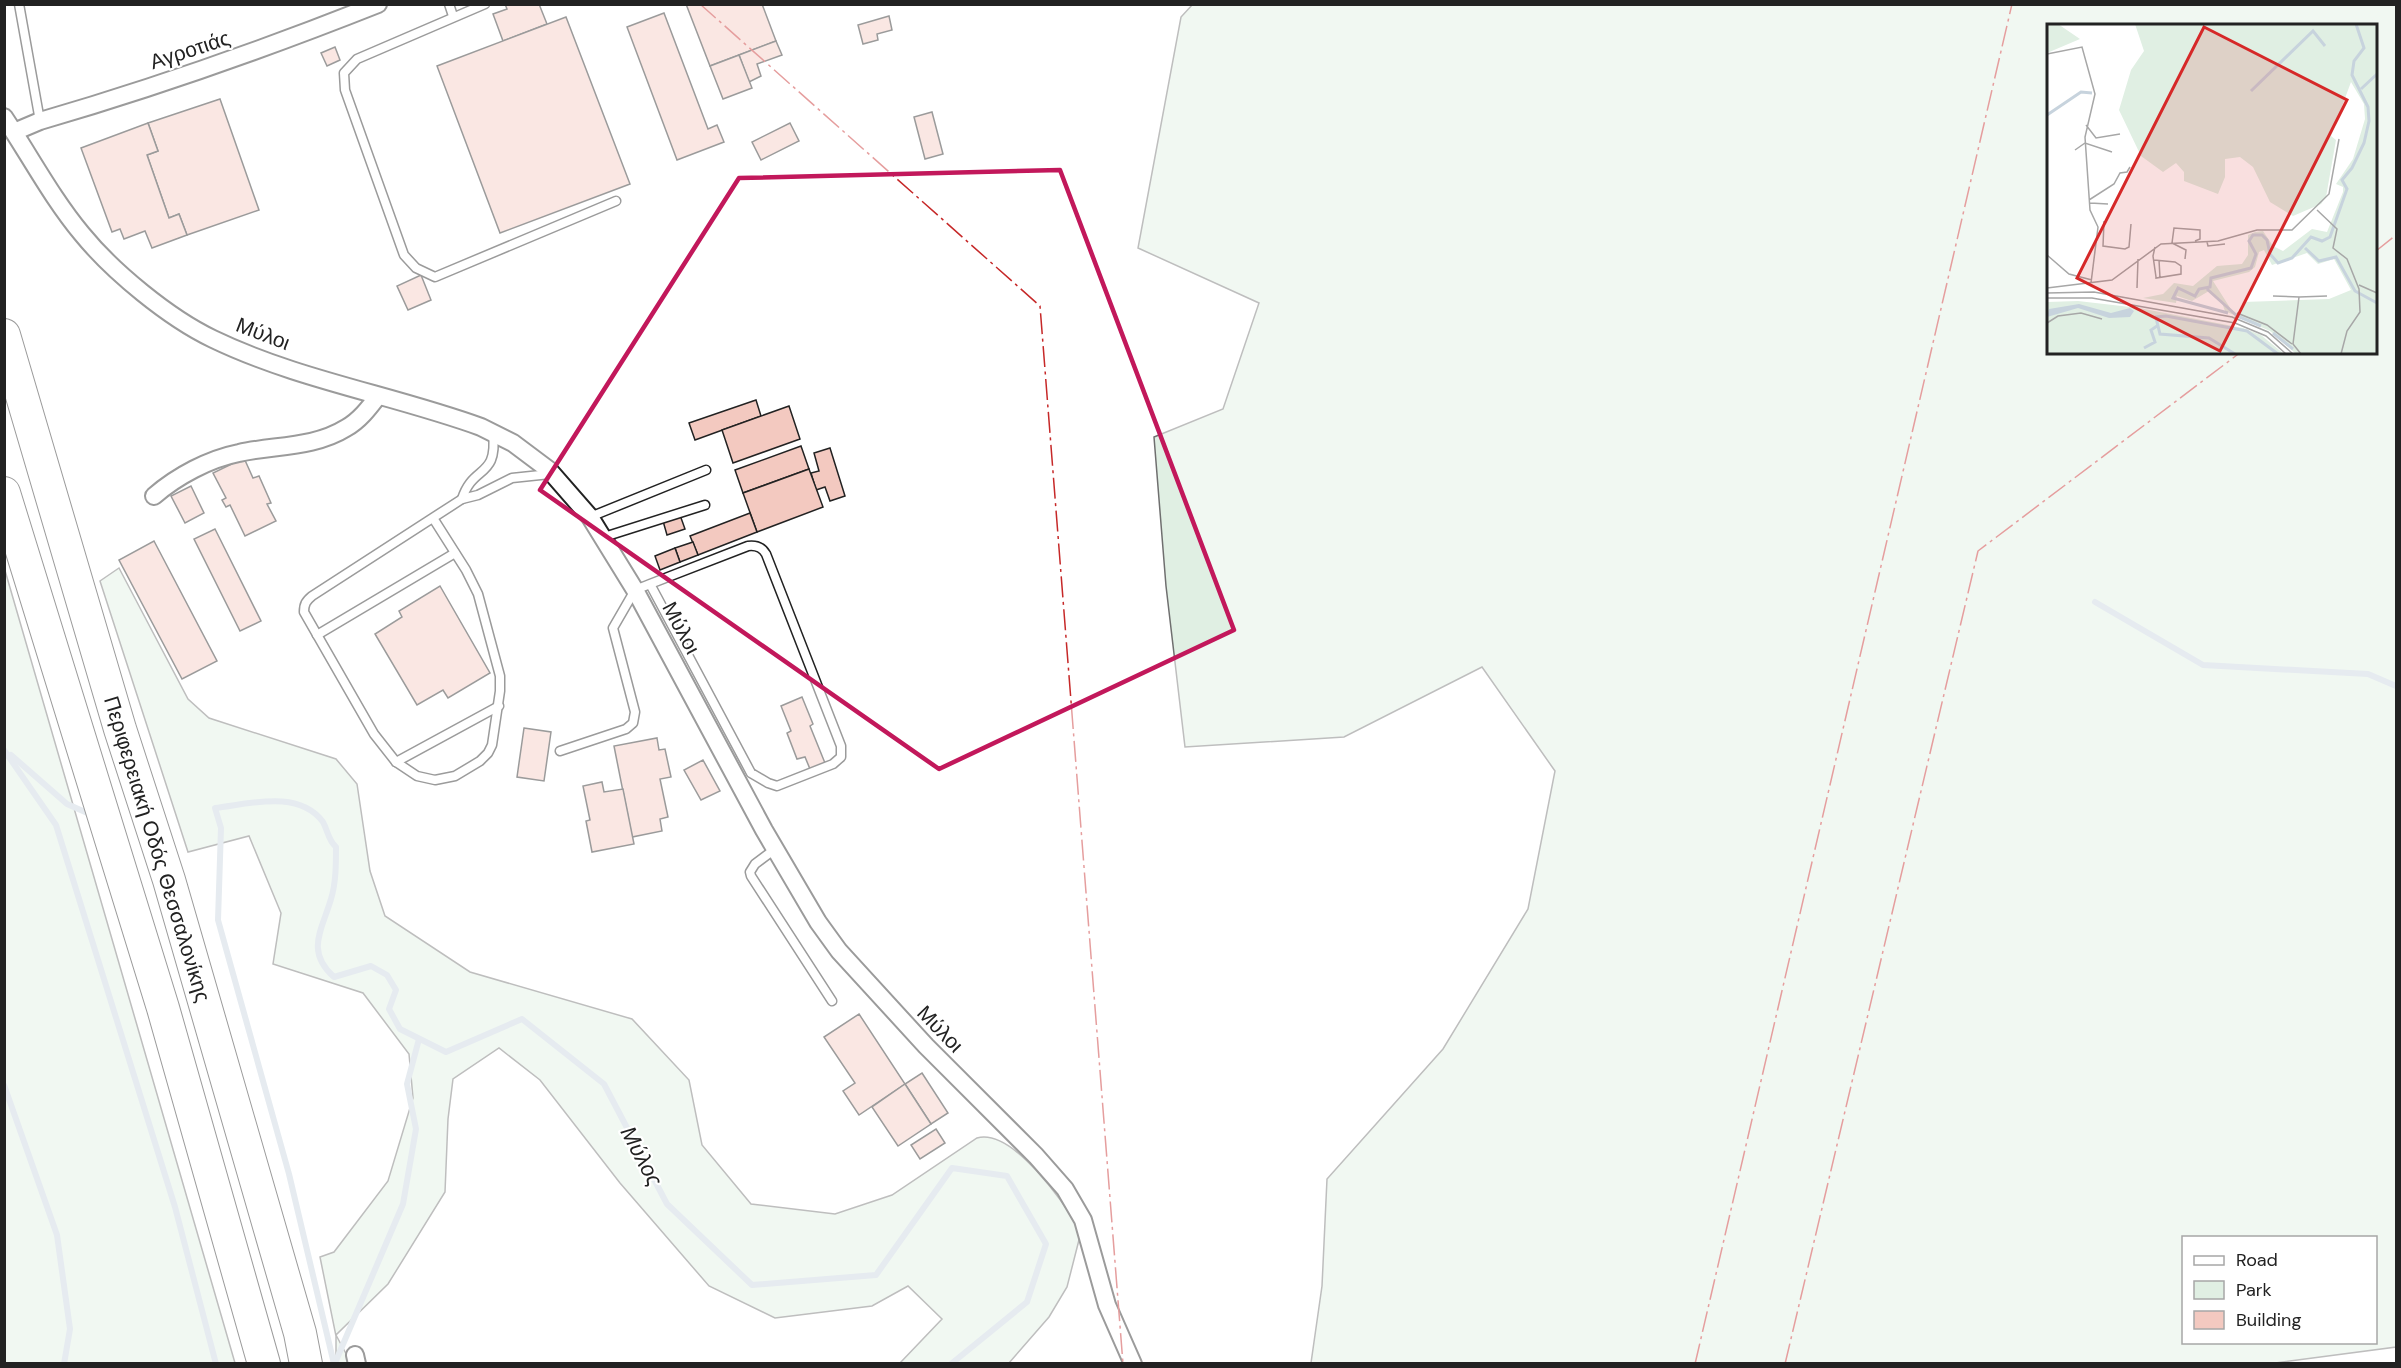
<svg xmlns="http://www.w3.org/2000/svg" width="2401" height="1368" font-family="'DM Sans',sans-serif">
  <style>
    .green { fill: #e0efe3; stroke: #6f6f6f; stroke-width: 1.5; fill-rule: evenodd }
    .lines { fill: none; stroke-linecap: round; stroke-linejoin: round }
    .stream { stroke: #c7d3dd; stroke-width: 6 }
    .building { fill: #f3c9c0; stroke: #222; stroke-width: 1.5 }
    .service-casing { stroke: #222; stroke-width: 11 }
    .minor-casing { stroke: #222; stroke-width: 20 }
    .motorway-casing { stroke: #222; stroke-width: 34 }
    .service { stroke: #fff; stroke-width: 8 }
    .minor { stroke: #fff; stroke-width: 16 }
    .motorway { stroke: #fff; stroke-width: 32 }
    .power { stroke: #c62828; stroke-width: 1.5; stroke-dasharray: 21 4.5 3 4.5; stroke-linecap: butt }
    .marked { fill: none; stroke: #c2185b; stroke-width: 4.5; stroke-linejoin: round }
    .labels { text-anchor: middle; stroke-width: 4.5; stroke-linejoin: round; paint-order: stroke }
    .street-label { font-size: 21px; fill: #222; stroke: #fff }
    .water-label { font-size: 22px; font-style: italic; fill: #222; stroke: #fff }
    .inset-river { fill: none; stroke: #c7d3dd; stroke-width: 3 }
    .inset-road { fill: none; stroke: #a7a7a7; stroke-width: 1.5 }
    .view { fill: #d62828; fill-opacity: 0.15; stroke: #d62828; stroke-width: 3 }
    .inset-edge { fill: none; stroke: #222; stroke-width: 3 }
  </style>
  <rect width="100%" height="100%" fill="#fff"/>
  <g class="green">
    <path d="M1193,4L2396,5V1347L2268,1364L1311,1363L1322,1286L1327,1179L1443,1049L1528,909L1555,771L1482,667L1344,737L1185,747L1166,586L1154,437L1223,409L1259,303L1138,248L1181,17ZM2048,26H2376V352H2048ZM2184,1238H2376V1342H2184Z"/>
    <path d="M4,567L235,1363H5Z"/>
    <path d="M119,568L188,699L209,718L336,759L357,784L370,871L385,916L470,972L632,1019L689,1080L702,1145L751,1204L835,1214L892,1195L977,1138C1013,1128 1065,1204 1081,1232L1067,1287L1049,1317L1009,1363H900L942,1319L908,1286L872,1306L775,1318L709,1286L620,1183L540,1080L499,1048L453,1079L448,1119L445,1192L388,1284L336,1335L351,1363H336V1336L320,1257L334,1252L388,1181L413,1098L409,1054L363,993L273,964L281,913L249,836L188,852L100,581Z"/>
  </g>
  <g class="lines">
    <g class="stream">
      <path d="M2095,602L2203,665L2368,674L2396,686"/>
      <path d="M4,750L56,825L175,1207L216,1364"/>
      <path d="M11,755L67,804L92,815"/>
      <path d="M4,1085L57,1235L70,1329L64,1364"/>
      <path d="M335,1363L403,1204L416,1129L407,1084L419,1039"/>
      <path d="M334,1364L289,1174L218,920L221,828L215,808C249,804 299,789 323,822C328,831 328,840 336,847C336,864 336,883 331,899C322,930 305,951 334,977L371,966L387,975L396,990L389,1009L400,1029L446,1052L522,1019L604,1084L667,1204L752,1285L876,1275L952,1168L1007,1176L1046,1244L1027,1302L951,1364"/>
    </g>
  </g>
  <g class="building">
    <path d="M505,4H539L547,24L503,41L493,14L507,9Z"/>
    <path d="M686,4H762L776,41L710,66Z"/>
    <path d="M664,13L708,129L717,125L724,142L677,160L627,27Z"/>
    <path d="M889,16L892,30L877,34L878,40L863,44L858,25Z"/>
    <path d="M566,17L630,184L500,233L437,66Z"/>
    <path d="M776,41L782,55L757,64L761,76L749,82L739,55Z"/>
    <path d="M335,47L340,60L327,66L321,53Z"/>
    <path d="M739,55L752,88L723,99L710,66Z"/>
    <path d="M220,99L259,210L187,235L179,214L169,218L147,155L158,151L148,123Z"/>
    <path d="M932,112L943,154L925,159L914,117Z"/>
    <path d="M148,123L158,151L147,155L169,218L179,214L187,235L152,248L145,231L124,239L120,229L112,232L81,148Z"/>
    <path d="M790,123L799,141L761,160L752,142Z"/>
    <path d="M421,275L431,300L408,310L397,286Z"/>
    <path d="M756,400L761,416L695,440L689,423Z"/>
    <path d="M789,406L800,439L733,463L722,430Z"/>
    <path d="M801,446L809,469L743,493L735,470Z"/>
    <path d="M830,448L845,496L830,501L825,487L816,490L811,473L819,471L814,453Z"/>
    <path d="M244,458L253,478L259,476L271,503L267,504L276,521L245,536L230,505L226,507L222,500L226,498L213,473Z"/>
    <path d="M809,469L823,507L757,532L743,493Z"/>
    <path d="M191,486L204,513L185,523L171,496Z"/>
    <path d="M750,513L757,532L698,555L690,536Z"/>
    <path d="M680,515L685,529L667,535L663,521Z"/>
    <path d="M215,529L261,621L240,631L194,539Z"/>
    <path d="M154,541L217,661L182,679L119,560Z"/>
    <path d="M693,542L698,555L680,562L675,548Z"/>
    <path d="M675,548L680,562L660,570L655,556Z"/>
    <path d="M440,586L490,673L448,698L443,690L417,705L375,634L402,617L399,611Z"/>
    <path d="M802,697L813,724L810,726L825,763L810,769L805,757L797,759L787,733L791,731L781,706Z"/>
    <path d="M524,728L551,732L544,781L517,777Z"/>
    <path d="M657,738L659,750L665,749L671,777L660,779L668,817L660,819L662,831L632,837L614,746Z"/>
    <path d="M703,760L720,791L701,800L684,770Z"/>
    <path d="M602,782L604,792L623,789L634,844L592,852L586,821L590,820L583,786Z"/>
    <path d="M859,1014L905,1084L859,1115L843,1091L855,1083L824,1037Z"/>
    <path d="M922,1073L948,1113L931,1124L905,1084Z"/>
    <path d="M905,1084L931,1124L898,1146L872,1107Z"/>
    <path d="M936,1129L945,1143L920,1159L911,1145Z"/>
  </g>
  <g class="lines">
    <defs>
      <g id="service">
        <path d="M19,4L40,121"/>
        <path d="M449,4L453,16"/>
        <path d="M485,4L357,59L344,73L345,90L404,255L416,268L435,277L616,201"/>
        <path d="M462,499C473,464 498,479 493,433"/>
        <path d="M590,517L706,470"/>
        <path d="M433,518L466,570L478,594L500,676V691L492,745L488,753L480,761L455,776L435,780L417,776L396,762L374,734L304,612C304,604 306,601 312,596L462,499L478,495L512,478L550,474"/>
        <path d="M604,537L705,505"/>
        <path d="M317,635L455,553"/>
        <path d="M560,751L626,729L633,723L635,712L613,628L635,590L650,584L748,546C756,545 762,547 766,554L841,746V757L833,764L777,786L768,783L751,773L650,584"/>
        <path d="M396,762L499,706"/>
        <path d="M775,849L755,864L750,872L751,876L832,1001"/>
      </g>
      <g id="minor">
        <path d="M4,117C30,156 52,198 82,234C113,272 169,318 213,339C298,380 393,395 481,427L513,443L549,470L590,517L635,590L764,830L818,922L839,951L926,1046L1036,1156L1065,1189L1083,1220L1107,1305L1133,1364"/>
        <path d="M14,132L40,121C154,88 267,48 378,4"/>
        <path d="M154,496C177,476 209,459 239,453C274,445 314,448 346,428C359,421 369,408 378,396"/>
        <path d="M355,1355L357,1364"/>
      </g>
      <g id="motorway">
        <path d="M4,335L120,729L169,880L300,1333L306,1364"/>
        <path d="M4,493L163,1008L264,1364"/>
      </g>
    </defs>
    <use href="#service" class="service-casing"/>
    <use href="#minor" class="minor-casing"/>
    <use href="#motorway" class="motorway-casing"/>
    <use href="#service" class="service"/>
    <use href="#minor" class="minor"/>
    <use href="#motorway" class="motorway"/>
    <g class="power">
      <path d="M700,4L1040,306L1123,1364"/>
      <path d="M2376,251L2396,235"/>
      <path d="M1695,1364L2012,4"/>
      <path d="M1785,1364L1978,551L2241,352"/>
    </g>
  </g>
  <path d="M0 0H2401V1368H0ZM1060,170L1234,630L939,769L540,490L739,178Z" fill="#fff" fill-opacity=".55" fill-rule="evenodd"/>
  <path class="marked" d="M1060,170L1234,630L939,769L540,490L739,178Z"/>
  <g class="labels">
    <g class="street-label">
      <text transform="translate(190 50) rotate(-18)" y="7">Αγροτιάς</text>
      <text transform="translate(263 334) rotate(21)" y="7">Μύλοι</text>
      <text transform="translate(681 628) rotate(62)" y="7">Μύλοι</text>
      <text transform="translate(157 849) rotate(73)" y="7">Περιφερειακή Οδός Θεσσαλονίκης</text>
      <text transform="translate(940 1029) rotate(46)" y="7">Μύλοι</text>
    </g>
    <g class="water-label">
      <text transform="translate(642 1156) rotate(62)" y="8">Μύλος</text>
    </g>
  </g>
  <g transform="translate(2047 24)">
    <rect width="330" height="330" fill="#fff"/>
    <path d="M0,0H11L33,15L0,29ZM88,0H330V330H249L223,307L178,287L174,276L162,267L145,277L130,272L129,279L96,274L116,270L127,259L146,262L170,242L195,240L201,231V211L208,208L216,207L226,222L236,227L265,205L280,208L296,168V163L289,160L306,135L318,95L317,80L304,58L284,112L289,116L279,173L274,180L246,192L223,178L206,143L193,133L178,135V153L171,170L137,157V148L129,139L116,148L94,132L72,86L84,46L97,27ZM217,226L225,241L260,229L271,240L287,235L304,266L282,275L196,278L193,289L187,290L166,257L202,248L208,243L212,228ZM31,277L92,284L196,304L214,311L237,330H0V278Z" fill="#e0efe3" fill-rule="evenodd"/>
    <path d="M32,280L64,289L83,284L87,287L83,293L62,294L31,284L0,293L2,285Z" fill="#c7d3dd"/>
    <path class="inset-river" d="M314,65L330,50M204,67L266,7L278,22M0,91L34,68L45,69M258,224L272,237L289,233L308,267L330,279M160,265L189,291M181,289L126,274L131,264L148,272L152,265L163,263L164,254L204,244L209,230L202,217L206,211H215L220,216L223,230L231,239L245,234L264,213L275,217L283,213L300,165L295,156L305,144L317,119L322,97L321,83L305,51L307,37L317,24L309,0M188,291L214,302M108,293L119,292L200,307L231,330M109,294L113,310L162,314L188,330M226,309L246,325M97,324L108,318L104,306L110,302"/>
    <path class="inset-road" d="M0,30L35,23L48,70L38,113L43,186L51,203L44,259M39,101L49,114L73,110M28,126L38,119L65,128M42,176L67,160L73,149L80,148L83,143M43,179L61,180M270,186L290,205L286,224L300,235L312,265L313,288L300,307L294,330M57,197L56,222L78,225L82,223L84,200M160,218L161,222L178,220M0,231L22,250L45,256M138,235L139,226L125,219L127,204L153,206V215L148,217M107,236L128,238L134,242V250L109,254V253L106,232L108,223M112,236L113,254M312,261L330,269M0,264L65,256L114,220L171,217L210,206H245L282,170L292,115M90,264L91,235M0,269L47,268L185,293L221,308L246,330M226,272L252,273L246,320L254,330M252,273L280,272M0,274H45L188,299L219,312L239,330M190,289L220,301L245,320M0,299L11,292L34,289L55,295"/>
    <path class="view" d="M157,3L300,76L173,327L30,254Z"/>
    <rect width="330" height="330" class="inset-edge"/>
  </g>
  <rect width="2401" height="1368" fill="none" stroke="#222222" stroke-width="12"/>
  <rect x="2182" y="1236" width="195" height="108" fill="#ffffff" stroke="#a7a7a7" stroke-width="1.5"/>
  <rect x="2194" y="1256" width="30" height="9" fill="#ffffff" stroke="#a7a7a7" stroke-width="1.5"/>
  <text x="2236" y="1266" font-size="18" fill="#222222">Road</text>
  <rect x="2194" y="1281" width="30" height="18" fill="#e0efe3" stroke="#a7a7a7" stroke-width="1.5"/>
  <text x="2236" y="1296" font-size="18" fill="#222222">Park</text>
  <rect x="2194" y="1311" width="30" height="18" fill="#f3c9c0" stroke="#a7a7a7" stroke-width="1.5"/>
  <text x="2236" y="1326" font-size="18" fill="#222222">Building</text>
</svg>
